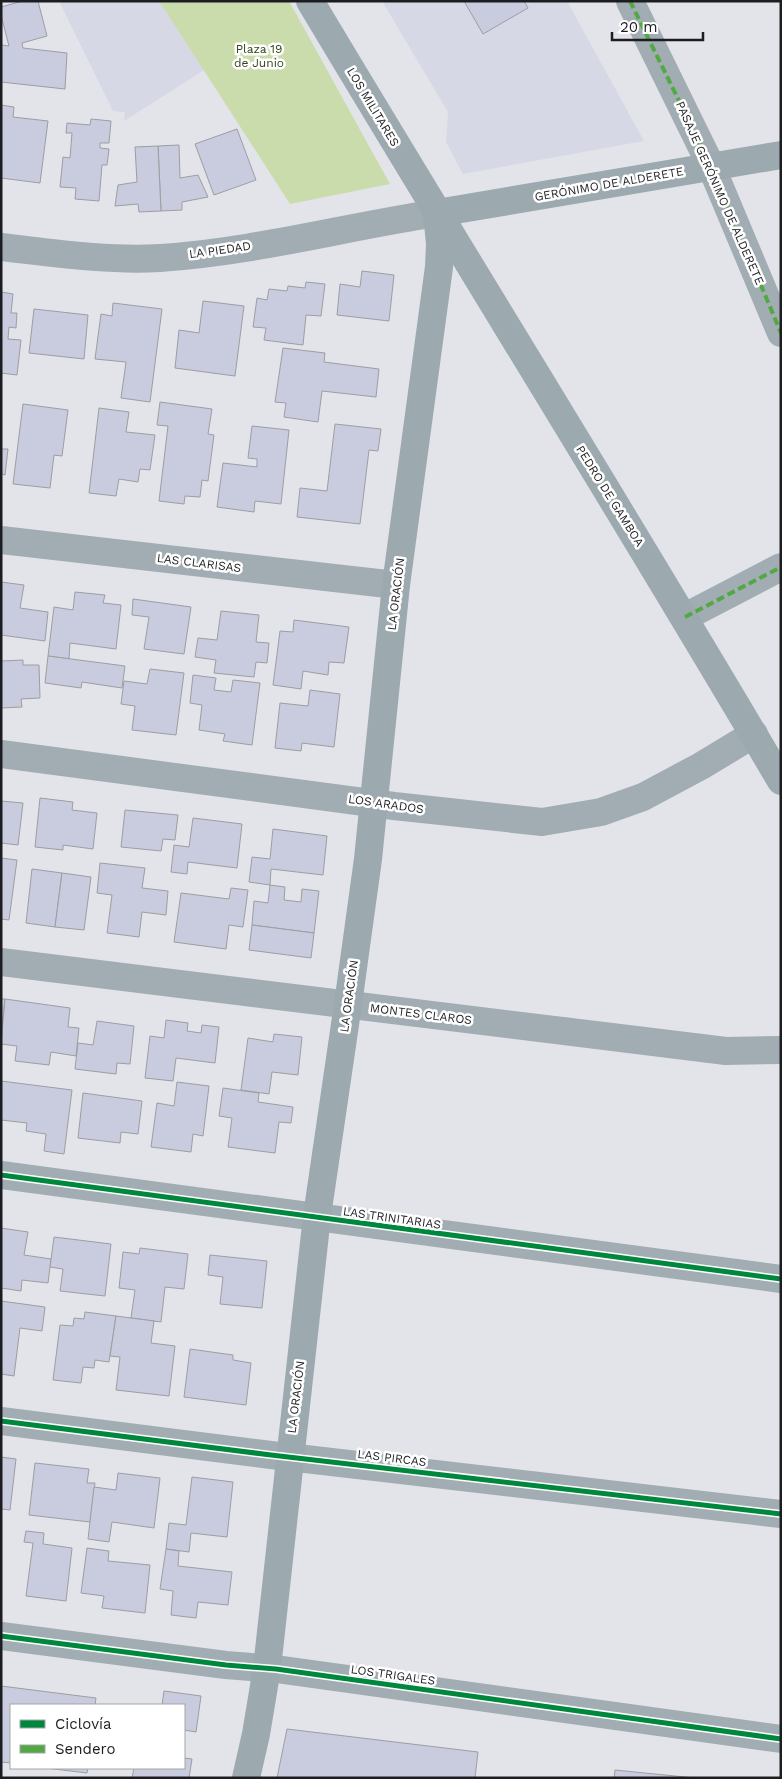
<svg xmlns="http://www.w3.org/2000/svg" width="782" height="1779" font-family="'Work Sans',sans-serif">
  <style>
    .built { fill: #d6d8e5 }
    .green { fill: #cadcac }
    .building { fill: #c9cbde; stroke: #9d9ea2 }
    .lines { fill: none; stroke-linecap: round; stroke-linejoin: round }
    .minor { stroke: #a1adb2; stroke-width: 28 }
    .secondary { stroke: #9ca9af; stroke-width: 28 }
    .quiet { stroke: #52a943; stroke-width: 4; stroke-dasharray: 8 4; stroke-linecap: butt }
    .cycleway-casing { stroke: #fff; stroke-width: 8 }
    .cycleway { stroke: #00873e; stroke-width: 5 }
    .labels { text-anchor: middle; stroke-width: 5; stroke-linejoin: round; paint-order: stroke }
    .park-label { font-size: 12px; fill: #34411a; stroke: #fff }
    .street-label { font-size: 12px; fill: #1c1d21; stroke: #fff }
  </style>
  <rect width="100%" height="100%" fill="#e3e4ea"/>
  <g class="built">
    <path d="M59,1H159L204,70L124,121L125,112L113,111Z"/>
    <path d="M382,1H567L644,141L463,174L446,142L448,112Z"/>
  </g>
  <path class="green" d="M159,1H289L390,184L290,204Z"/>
  <g class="building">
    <path d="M23,1H38L47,36L22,43L23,48L67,53L65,89L1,82V45L9,46L1,15V7Z"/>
    <path d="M464,1H524L528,8L483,34Z"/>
    <path d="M1,105L14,107L13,117L48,121L40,183L1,178Z"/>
    <path d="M91,119L111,121L109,143H100V148L109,149L107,165H102L99,201L75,199L76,188L60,187L63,157L70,158L72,133H66L67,123L90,125Z"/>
    <path d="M237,129L256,180L214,195L195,144Z"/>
    <path d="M179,145L180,178L198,175L208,197L182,202V210L161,211L158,146Z"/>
    <path d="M158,146L161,211L139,212L138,204L115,206L118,185L137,182L135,147Z"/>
    <path d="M362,271L394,275L389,321L337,315L340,284L360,287Z"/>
    <path d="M306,282L325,284L321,316L306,315L303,345L264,340L266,328L253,327L257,298L267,300L269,289L287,291L288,286L305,288Z"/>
    <path d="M1,292L13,294L11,313H17L16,328L9,327L8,339L21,340L17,375L1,373Z"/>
    <path d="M203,301L244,306L235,376L175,368L179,330L199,333Z"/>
    <path d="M113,303L162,309L150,402L121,398L126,362L95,359L101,314L112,316Z"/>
    <path d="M34,309L88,315L84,359L29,353Z"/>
    <path d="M283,348L325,353L324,362L379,369L376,397L322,391L318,422L284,417L286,403L275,402Z"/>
    <path d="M160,402L212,409L208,434L214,435L208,481L202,480L200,497L185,496L184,504L159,501L168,426L157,425Z"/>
    <path d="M23,404L68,410L62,456L54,455L50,488L13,484Z"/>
    <path d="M99,408L129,412L126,432L155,435L150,470L140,469L138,482L119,479L116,496L89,493Z"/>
    <path d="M335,424L381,429L378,451L369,450L360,524L297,517L300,488L327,491Z"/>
    <path d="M252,426L289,430L281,504L255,501L254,512L217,507L223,463L257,467V459L248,458Z"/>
    <path d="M1,449H8L5,475L1,474Z"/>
    <path d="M1,582L24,585L20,608L48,612L45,641L1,635Z"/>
    <path d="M75,592L105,595L103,603L121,605L116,649L70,643L69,659L48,656L54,607L73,610Z"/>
    <path d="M133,599L191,607L184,654L144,649L149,617L132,615Z"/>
    <path d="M221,611L259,615L256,642L269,643L267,663L256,662L254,677L214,673L216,660L195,657L198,638L217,640Z"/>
    <path d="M294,620L349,627L344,663L329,662L328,675L303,671L301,689L273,685L280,631L293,632Z"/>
    <path d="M48,656L125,666L122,688L82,682L81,688L45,683Z"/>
    <path d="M23,660V665H39L40,698L21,699L22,707L1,708V661Z"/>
    <path d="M150,669L184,673L176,735L132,730L135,706L121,704L124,681L147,684Z"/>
    <path d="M193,675L216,678L214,690L231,692L233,680L260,683L252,745L223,741L225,734L199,730L202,705L190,703Z"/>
    <path d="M310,690L340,694L334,747L302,743L301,751L275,748L280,703L308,706Z"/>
    <path d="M40,798L73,802L72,810L97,813L93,849L63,845V850L35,847Z"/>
    <path d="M1,801L23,803L18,845L1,843Z"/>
    <path d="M125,810L178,815L175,840L163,839L161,851L121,847Z"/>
    <path d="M193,818L242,824L237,868L188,862L187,874L171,872L174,845L189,847Z"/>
    <path d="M273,829L327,836L323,875L271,869L270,885L249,882L252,857L270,859Z"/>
    <path d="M1,858L17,860L9,920L1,919Z"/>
    <path d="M100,863L145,868L142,888L168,891L166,915L142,912L139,937L107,933L112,895L97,893Z"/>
    <path d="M32,869L62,873L55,927L26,923Z"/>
    <path d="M62,873L91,877L84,930L55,927Z"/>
    <path d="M270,885L285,887L284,900L301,902L302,889L319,891L314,933L252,925L254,901L268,903Z"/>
    <path d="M231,888L248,890L243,927L229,925L226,949L174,942L181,893L229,899Z"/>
    <path d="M252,925L314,933L311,958L249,950Z"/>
    <path d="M1,999H5L1,1035Z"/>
    <path d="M5,999L70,1008L68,1027L79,1028L76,1056L51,1052L49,1065L15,1061L17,1046L1,1044Z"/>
    <path d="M166,1020L188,1023L187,1031L201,1033L202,1025L219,1027L215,1063L176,1058L173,1081L145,1078L150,1036L164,1038Z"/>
    <path d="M97,1021L134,1026L130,1064L117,1063L116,1074L75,1069L78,1043L93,1045Z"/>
    <path d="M274,1034L302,1037L298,1075L272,1072L269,1094L241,1090L248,1038L273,1042Z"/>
    <path d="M1,1081L72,1090L64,1154L44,1151L46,1134L26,1131L27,1123L1,1120Z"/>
    <path d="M177,1082L209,1086L203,1136L193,1134L191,1152L151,1147L157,1103L174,1106Z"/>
    <path d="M223,1088L259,1093L258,1102L293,1107L291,1123L279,1122L275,1153L228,1147L232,1118L219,1116Z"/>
    <path d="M83,1093L142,1101L138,1134L121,1132L120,1143L78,1138Z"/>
    <path d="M1,1228L28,1232L24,1255L51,1259L48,1283L22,1280L21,1291L1,1288Z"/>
    <path d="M54,1237L111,1244L105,1296L60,1291L63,1269L50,1267Z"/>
    <path d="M140,1248L188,1254L184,1289L165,1287L161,1322L131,1318L135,1290L119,1288L123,1252L139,1254Z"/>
    <path d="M210,1255L267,1261L262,1308L220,1304L223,1277L208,1275Z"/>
    <path d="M1,1301L45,1307L42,1331L20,1328L14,1376L1,1374Z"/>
    <path d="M85,1312L116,1316L109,1362L95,1360L94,1368L83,1367L81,1383L53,1380L60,1325L73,1326L74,1318L84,1319Z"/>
    <path d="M116,1316L154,1321L151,1343L175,1346L169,1396L116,1390L120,1357L110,1356Z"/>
    <path d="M190,1349L233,1355V1360L251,1363L246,1405L184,1397Z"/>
    <path d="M1,1457L16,1459L10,1510L1,1509Z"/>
    <path d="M35,1463L89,1469L87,1483H95L90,1522L29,1515Z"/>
    <path d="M118,1473L160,1478L154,1528L112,1522L109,1542L88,1539L94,1487L116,1490Z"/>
    <path d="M192,1477L233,1482L227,1537L191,1533L189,1552L166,1549L169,1523L186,1525Z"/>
    <path d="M26,1531L44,1533L43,1544L72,1548L66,1601L26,1596L33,1543L24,1542Z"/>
    <path d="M87,1548L109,1551L108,1561L150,1565L145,1613L102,1608L104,1596L81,1593Z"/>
    <path d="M166,1549L179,1551L178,1566L232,1572L228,1605L198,1602L196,1618L171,1615L173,1591L160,1589Z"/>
    <path d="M1,1686L96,1698L95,1705H11V1763L1,1762Z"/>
    <path d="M164,1691L201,1696L196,1732L184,1730V1705H162Z"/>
    <path d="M287,1729L478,1752L475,1778H277Z"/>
    <path d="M184,1758L192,1759L189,1778H132L134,1768H184Z"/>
    <path d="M46,1768H88L87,1773Z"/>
    <path d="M615,1770L695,1778H614Z"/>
  </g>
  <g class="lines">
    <g class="minor">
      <path d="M630,1L711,166L781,333"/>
      <path d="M1,247C54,253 107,261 160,258C253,252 345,227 437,213"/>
      <path d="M1,540L396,585"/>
      <path d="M685,617L781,567"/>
      <path d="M1,754L394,806L542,822L601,812L643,797L701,766L754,734"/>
      <path d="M1,962L726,1051L781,1050"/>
      <path d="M1,1175L781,1279"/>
      <path d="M1,1421L271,1455L781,1514"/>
      <path d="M1,1636L226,1665L276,1669L781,1739"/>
    </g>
    <g class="secondary">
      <path d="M310,1C466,262 627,519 781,781"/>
      <path d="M437,213L781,155"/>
      <path d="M246,1778L256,1734L267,1668L317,1216L348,1004L368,859L396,585L439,267L440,244L437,213"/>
    </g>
    <g class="quiet">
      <path d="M630,1L711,166L781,333"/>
      <path d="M685,617L781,567"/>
    </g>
    <defs>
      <g id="cycleway">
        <path d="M1,1175L781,1279"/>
        <path d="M1,1421L271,1455L781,1514"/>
        <path d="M1,1636L226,1665L276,1669L781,1739"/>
      </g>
    </defs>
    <use href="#cycleway" class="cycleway-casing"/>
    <use href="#cycleway" class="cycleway"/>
  </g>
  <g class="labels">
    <g class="park-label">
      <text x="259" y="53">Plaza 19<tspan x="259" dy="14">de Junio</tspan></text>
    </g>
    <g class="street-label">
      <text transform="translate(373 107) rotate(59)" y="4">LOS MILITARES</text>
      <text transform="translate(609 184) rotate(-10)" y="4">GERÓNIMO DE ALDERETE</text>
      <text transform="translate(720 193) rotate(66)" y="4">PASAJE GERÓNIMO DE ALDERETE</text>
      <text transform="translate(220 250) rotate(-8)" y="4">LA PIEDAD</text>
      <text transform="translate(610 496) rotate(58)" y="4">PEDRO DE GAMBOA</text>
      <text transform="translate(199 563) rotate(7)" y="4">LAS CLARISAS</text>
      <text transform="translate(396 594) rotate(-83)" y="4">LA ORACIÓN</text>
      <text transform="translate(386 804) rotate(8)" y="4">LOS ARADOS</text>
      <text transform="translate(349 996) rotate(-82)" y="4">LA ORACIÓN</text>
      <text transform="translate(421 1014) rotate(7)" y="4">MONTES CLAROS</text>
      <text transform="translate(392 1218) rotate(8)" y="4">LAS TRINITARIAS</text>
      <text transform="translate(296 1397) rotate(-83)" y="4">LA ORACIÓN</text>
      <text transform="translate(392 1458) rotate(7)" y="4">LAS PIRCAS</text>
      <text transform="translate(393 1675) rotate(8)" y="4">LOS TRIGALES</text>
    </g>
  </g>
  <rect width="782" height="1779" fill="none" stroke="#1c1d21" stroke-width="5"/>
  <rect x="10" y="1704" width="175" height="65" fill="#ffffff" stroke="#a4a5a6"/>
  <rect x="20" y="1720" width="25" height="8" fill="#00873e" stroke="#a4a5a6"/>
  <text x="55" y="1729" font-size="15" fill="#1c1d21">Ciclovía</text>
  <rect x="20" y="1745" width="25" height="8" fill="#52a943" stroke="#a4a5a6"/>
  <text x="55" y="1754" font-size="15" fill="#1c1d21">Sendero</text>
  <path d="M612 32v8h91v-8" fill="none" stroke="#1c1d21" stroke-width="2.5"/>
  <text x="620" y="32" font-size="15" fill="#1c1d21" stroke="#ffffff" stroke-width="4" paint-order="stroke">20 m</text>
</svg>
